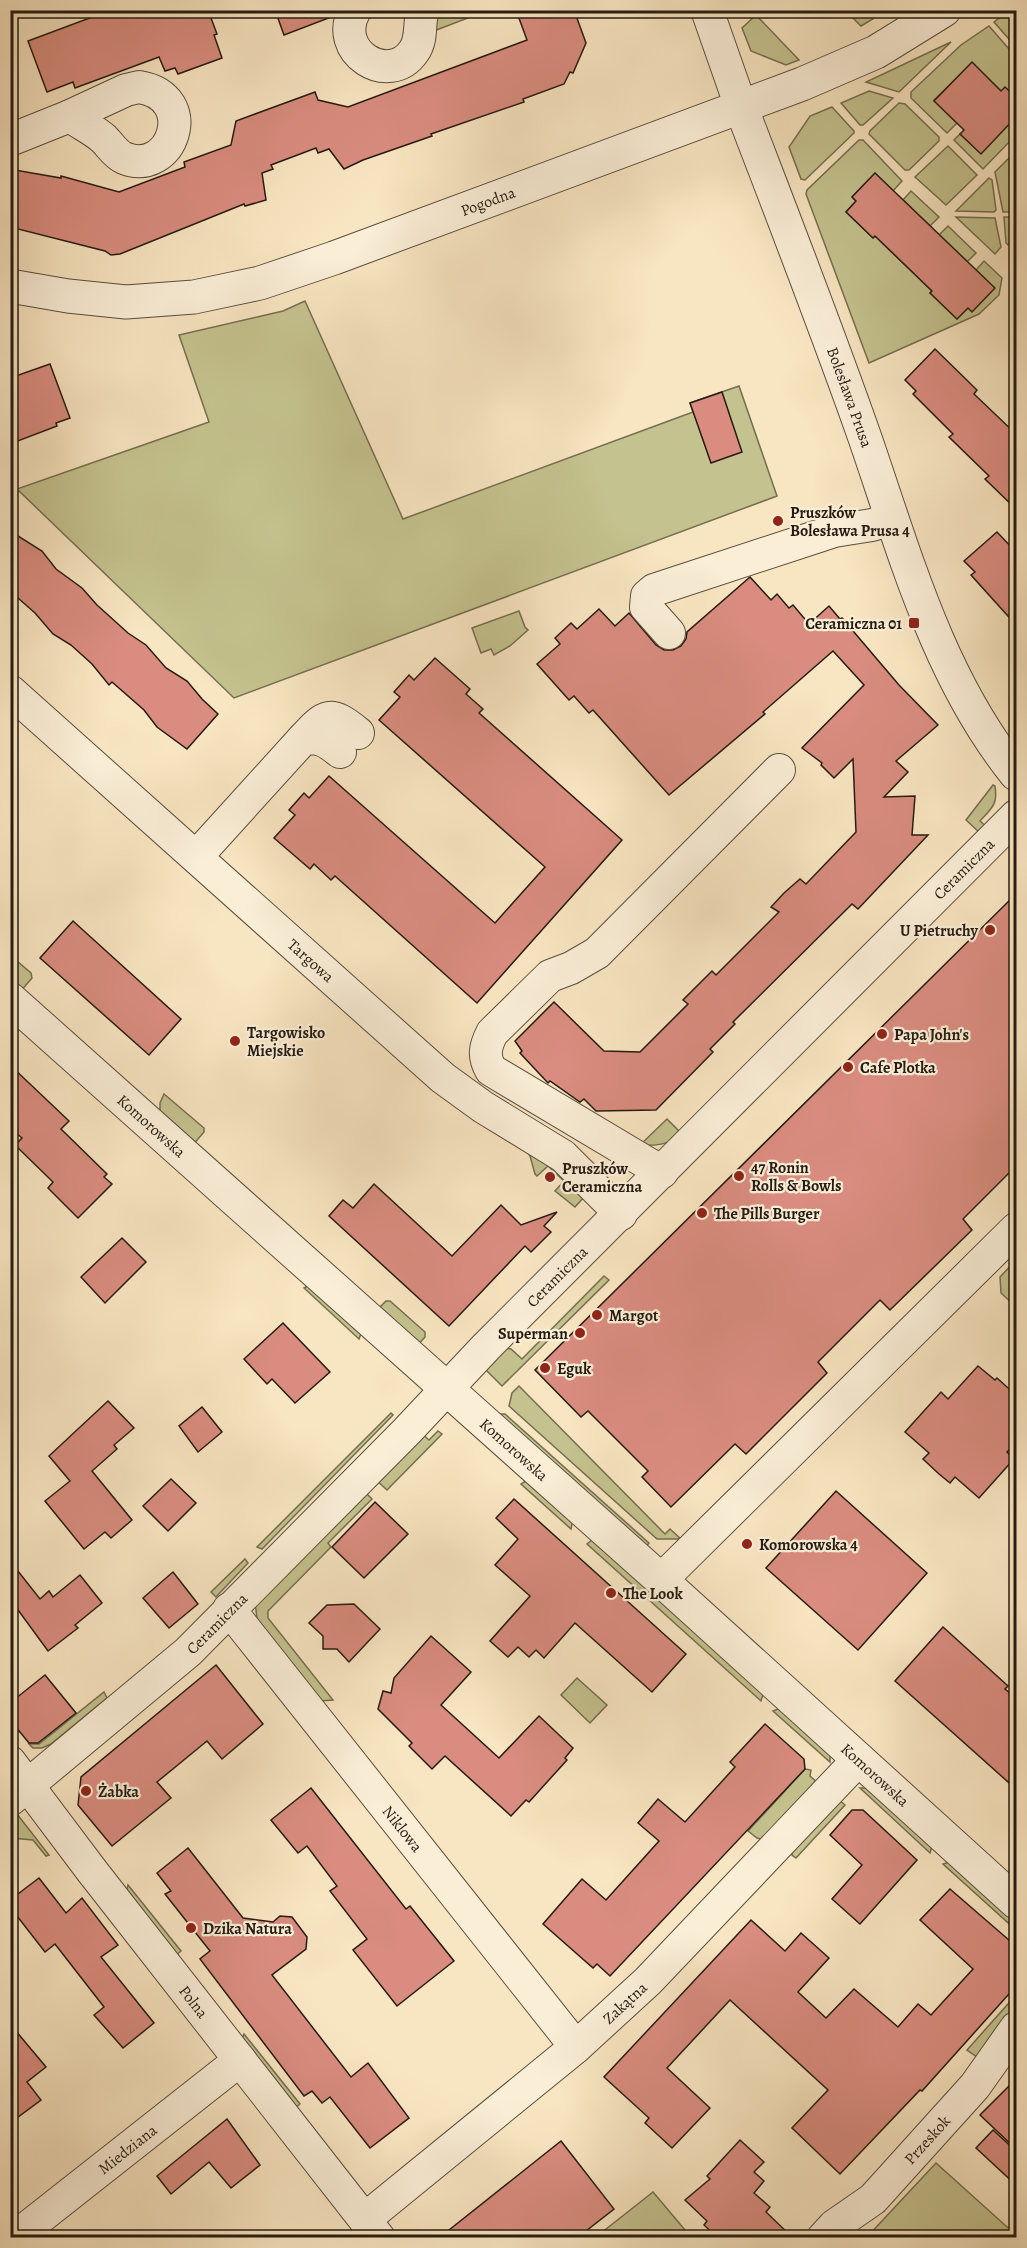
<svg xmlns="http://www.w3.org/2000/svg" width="1027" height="2248" font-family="Alegreya,serif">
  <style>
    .green { fill: #c4c28e; stroke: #746e50; stroke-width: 1.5 }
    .building { fill: #d98c7f; stroke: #251b11; stroke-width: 1.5 }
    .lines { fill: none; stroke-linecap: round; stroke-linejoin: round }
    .minor-casing { stroke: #5a4e3d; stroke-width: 34 }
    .tertiary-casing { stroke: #5a4e3d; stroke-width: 35 }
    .minor { stroke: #faeed7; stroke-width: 32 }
    .tertiary { stroke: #faeed7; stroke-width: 33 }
    .poi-dot { fill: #8f2418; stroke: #faeed7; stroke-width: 2 }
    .labels { text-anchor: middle; stroke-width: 4.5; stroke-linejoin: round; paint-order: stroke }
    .street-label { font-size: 16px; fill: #251b11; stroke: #faeed7 }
    .poi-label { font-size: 16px; font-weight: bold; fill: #251b11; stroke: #faeed7; text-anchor: start }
  </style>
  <rect width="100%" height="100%" fill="#f8e5c1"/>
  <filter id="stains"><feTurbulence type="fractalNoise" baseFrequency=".00333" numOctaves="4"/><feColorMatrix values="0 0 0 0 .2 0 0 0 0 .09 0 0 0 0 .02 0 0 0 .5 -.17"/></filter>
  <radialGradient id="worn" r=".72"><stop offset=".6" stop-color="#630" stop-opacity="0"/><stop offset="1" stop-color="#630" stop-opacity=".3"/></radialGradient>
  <g class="green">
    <path d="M471,10L468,18L431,32L433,11Z"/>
    <path d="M846,11H886L861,26Z"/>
    <path d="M1008,11H1016V47L994,22Z"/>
    <path d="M756,15L799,60L786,65L751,51L742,28Z"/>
    <path d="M989,26L1016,57V98L1001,91L972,63L934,100L957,123L947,133L911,98V92L961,45Z"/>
    <path d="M951,42L899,92L866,82Z"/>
    <path d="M869,91L893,98L863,125H860L841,103Z"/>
    <path d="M899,103L905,104L939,137V141L909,170H905L869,134L870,131Z"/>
    <path d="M832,107L854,131V133L805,180L801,179L789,147L810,116Z"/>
    <path d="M1016,116V135L983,169L954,140L960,134L981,153Z"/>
    <path d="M859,140H863L902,181L893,191L875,173L852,197L856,201L846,212L873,238L875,236L932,291L930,293L957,319L968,308L976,270L984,261L1002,278L999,295L979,314L869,363L806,194L807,190Z"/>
    <path d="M948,146L977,175L946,205L915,177Z"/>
    <path d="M1016,151V212H1003L995,172Z"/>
    <path d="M989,178L992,180L996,210L994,212L956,211Z"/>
    <path d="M911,191L939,217L930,226L903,200Z"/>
    <path d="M956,217L995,218L1001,247L995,254Z"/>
    <path d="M1004,217H1016V236L1008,245L1006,243Z"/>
    <path d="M948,226L976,253L967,262L939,235Z"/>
    <path d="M305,301L403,519L693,412L690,403L739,386L777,496L234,698L17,489L209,422L179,335L283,311Z"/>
    <path d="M519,611L525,627L528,630L510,646L494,655L491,649L481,653L472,628Z"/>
    <path d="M993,785L995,786C998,804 992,808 980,821L987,827L981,834L966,820Z"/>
    <path d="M11,956L31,973L32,978L20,992L11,984Z"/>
    <path d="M164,1094L204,1128V1132L192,1146L160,1113V1103Z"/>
    <path d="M667,1119L681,1133C669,1145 657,1146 640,1145Z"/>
    <path d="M523,1144L543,1156L585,1196L575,1207L555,1191L564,1181L548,1166L537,1176L535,1174L530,1156Z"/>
    <path d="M1016,1260V1307L1001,1293L1000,1277Z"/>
    <path d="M604,1276L609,1280L502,1386L483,1367L506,1348L511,1349L522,1359Z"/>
    <path d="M313,1283L363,1328L359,1339L304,1288Z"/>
    <path d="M386,1301H390L425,1332V1337L416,1347L376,1311Z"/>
    <path d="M519,1386L665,1534L670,1529L681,1539H657L509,1406L512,1393Z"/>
    <path d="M391,1413L393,1415L262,1549L257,1547Z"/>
    <path d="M498,1414H505L649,1543L645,1548Z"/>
    <path d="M438,1431L442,1434L387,1490L375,1479L420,1432L429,1440Z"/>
    <path d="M529,1479L573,1519L571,1529L521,1484Z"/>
    <path d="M364,1491L372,1499L328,1543L331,1547L268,1611V1618L333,1700L319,1701L257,1619L255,1601Z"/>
    <path d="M592,1540L764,1691L761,1701L587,1544Z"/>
    <path d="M245,1559L248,1563L216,1597L211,1592Z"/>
    <path d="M577,1678L607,1705L590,1723L561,1695Z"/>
    <path d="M104,1692L107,1698L51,1744L42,1748H33L29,1744H39Z"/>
    <path d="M783,1707L830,1755V1762L773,1711Z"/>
    <path d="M805,1769L811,1770L810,1776L818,1783L764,1840L757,1838L748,1831Z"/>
    <path d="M860,1788H869L933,1843L930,1853Z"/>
    <path d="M838,1799L845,1805L796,1858L792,1855V1849Z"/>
    <path d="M17,1814L49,1855L46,1856L33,1840L11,1838V1817Z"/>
    <path d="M952,1861L1016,1920V1930L943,1864Z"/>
    <path d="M128,1885L181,1951L175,1956L126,1893Z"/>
    <path d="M1016,1995V2015L977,2057L967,2050Z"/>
    <path d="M244,2034L300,2104L294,2109L241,2041Z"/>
    <path d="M936,2163L1016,2235V2237H867Z"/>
    <path d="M653,2192L691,2237H596Z"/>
  </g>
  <g class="building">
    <path d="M111,10H208L217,34L214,35L222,58L178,74L175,68L165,71L159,57L75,88L73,82L47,92L28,41Z"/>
    <path d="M275,10H336L334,16L284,35Z"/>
    <path d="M516,10H574L586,43L573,73L570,72L564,84L523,99L524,102L431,134L432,136L363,160L344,169L329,149L318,153L316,148L271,165L273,169L262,173L266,200L245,206L244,204L120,254L111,255L105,251L10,227V183L15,170L61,178V176L119,192L185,167L184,162L231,145L236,121L315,92L318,100L348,107L527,40Z"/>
    <path d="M972,62L1001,91L1005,87L1017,98V116L981,154L960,134L964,130L934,101Z"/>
    <path d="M875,173L995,288L972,312L968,308L957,319L930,293L932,291L875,236L873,238L846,212L856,201L852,197Z"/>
    <path d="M935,349L977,390L974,394L1017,435V510L985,479L989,476L949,437L953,434L913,394L916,391L905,380Z"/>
    <path d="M50,364L70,418L56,423L57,426L10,444V378Z"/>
    <path d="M722,392L742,452L711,463L690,403Z"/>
    <path d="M10,531L42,551L56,569L82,588L97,605L128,633L146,645L166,668L187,681L202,699L218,714L187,749L157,727L144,710L112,682L109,685L92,664L71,645L53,634L35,613L10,591Z"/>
    <path d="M997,532L1017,553V626L971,575L975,572L964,561Z"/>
    <path d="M750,577L771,600L777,594L789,608L793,605L809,624L829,606L840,619L842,618L899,685L938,725L896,761L908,772L884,797L915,796L912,835H928L858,909L852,904L733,1022L735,1024L710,1049L713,1052L656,1110L596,1111L584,1099L580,1102L550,1081L548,1083L520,1053L522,1051L515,1041L554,1002L604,1051L640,1052L688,1004L683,1000L712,971L716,975L779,912L771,907L784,893L800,879L806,884L856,832L853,759L834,778L821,765L822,763L802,748L864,685L833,651L763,712L765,714L669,795L593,710L589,713L574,696L569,700L537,664L560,644L555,638L571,623L577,629L599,609L615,626L629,613L656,645L664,650H673L681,646L686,639L687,632Z"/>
    <path d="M435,658L470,689L466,694L483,709L479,713L622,840L477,1003L335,876L331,880L314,864L310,869L274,838L295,815L289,810L304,793L309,798L329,776L495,923L545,867L379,720L400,697L394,692L409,675L414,680Z"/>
    <path d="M1017,893V1165L963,1219L972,1230L890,1310L880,1300L818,1362L827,1373L746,1454L735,1444L671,1507L642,1477L648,1471L588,1411L581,1417L535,1370Z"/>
    <path d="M73,921L181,1019L149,1055L40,958Z"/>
    <path d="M10,1065L69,1121L61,1129L107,1174L104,1177L112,1184L78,1218L48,1188L53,1182L15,1145L22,1138L10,1128Z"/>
    <path d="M374,1184L452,1256L501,1205L521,1225L557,1212L544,1226L551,1232L531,1252L525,1246L449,1326L329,1216L343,1200L353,1208Z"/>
    <path d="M122,1238L146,1262L105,1303L81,1277Z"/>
    <path d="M283,1323L330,1372L295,1403L272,1379L267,1384L244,1359Z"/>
    <path d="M978,1366L995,1380L997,1378L1017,1396V1442L1007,1452L1014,1459L979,1498L955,1477L950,1483L939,1474L923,1459L929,1453L905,1432L941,1392L948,1399Z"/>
    <path d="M108,1401L134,1428L114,1445L117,1449L92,1471L132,1520L111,1538L105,1532L84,1549L45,1501L70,1481L49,1456Z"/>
    <path d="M202,1407L222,1432L198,1452L179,1426Z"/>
    <path d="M171,1479L196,1503L168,1531L143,1506Z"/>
    <path d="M836,1491L927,1573L858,1650L766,1568Z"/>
    <path d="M514,1499L686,1654L652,1692L575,1623L544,1658L536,1650L529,1657L518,1647L508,1657L490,1641L530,1596L495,1565L518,1539L496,1518Z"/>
    <path d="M375,1502L408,1534L364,1578L332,1547Z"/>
    <path d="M10,1561L40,1599L49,1591L53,1597L80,1575L102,1603L75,1625L78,1628L48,1651L10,1599Z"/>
    <path d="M173,1572L198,1604L169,1628L143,1598Z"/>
    <path d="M354,1604L380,1629L349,1662L337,1649H323V1636L309,1623L327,1605Z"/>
    <path d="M943,1627L1008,1686L1005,1689L1017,1699V1790L895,1681Z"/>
    <path d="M431,1636L471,1672L441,1705L499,1758L539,1716L573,1748L565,1758L567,1760L529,1802L526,1800L511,1816L445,1756L432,1769L409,1746L412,1743L378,1709L383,1691L391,1693L394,1678Z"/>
    <path d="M216,1665L263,1724L222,1759L207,1741L157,1782L171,1798L112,1846L78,1805L81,1777Z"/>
    <path d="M45,1675L76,1713L38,1743H29L10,1720V1703Z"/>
    <path d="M765,1724L804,1759L805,1769L610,1976L597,1964L593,1968L543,1924L582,1879L606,1900L659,1841L638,1823L658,1799L685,1822L735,1767L730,1762Z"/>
    <path d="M311,1788L406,1909L410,1906L454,1961L397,2006L353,1950L367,1939L330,1891L337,1886L307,1846L298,1853L271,1820Z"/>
    <path d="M852,1810H863L917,1860L860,1924L832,1899L862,1865L830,1835Z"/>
    <path d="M188,1848L243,1918L273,1922L280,1916L292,1917L307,1937L306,1949L272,1975L351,2077L368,2063L409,2118L370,2148L330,2097L322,2103L312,2091L304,2096L200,1959L210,1951L165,1894L171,1891L157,1873Z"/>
    <path d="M39,1878L66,1913L82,1898L118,1945L101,1957L154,2023L123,2048L94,2015L104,2007L55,1944L45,1952L10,1907V1900Z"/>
    <path d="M950,1889L1017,1947V1985L922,2091L920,2090L840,2174L792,2128L828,2090L730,2000L667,2068L710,2108L672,2148L645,2123L649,2118L604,2077L751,1920L785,1951L801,1933L829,1958L798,1992L826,2018L854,1989L898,2027L918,2004L931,2015L973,1969L920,1920Z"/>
    <path d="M10,2024L46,2067L27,2082L41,2100L10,2123Z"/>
    <path d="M1017,2078V2150L980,2115Z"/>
    <path d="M227,2119L260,2165L231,2188L209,2162L171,2194L157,2176Z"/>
    <path d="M993,2130L1017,2152V2186L976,2148Z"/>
    <path d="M740,2140L764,2162L754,2172L764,2181L754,2193L770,2207L766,2212L793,2238H718L704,2225L707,2221L685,2200L710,2179L707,2176Z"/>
    <path d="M561,2141L614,2209L577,2238H439Z"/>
  </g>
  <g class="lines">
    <defs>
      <g id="minor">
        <path d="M355,10C331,51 389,88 414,51C423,38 418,24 423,10"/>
        <path d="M707,10L741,107"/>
        <path d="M139,87C201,97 172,178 124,158C115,154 111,146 104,139C94,130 81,124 70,116L126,90Z"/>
        <path d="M10,140L70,116"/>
        <path d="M669,633L646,607L647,596L654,590L834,531L872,525L892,519"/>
        <path id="s1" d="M10,691L443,1078L483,1107L563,1156L621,1214"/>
        <path d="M303,739C326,714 330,710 358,733"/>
        <path d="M196,857L303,739C319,736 328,742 340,752"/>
        <path d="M662,1172L491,1070C483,1056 485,1047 492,1033L550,976L571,968L597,953L779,770"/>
        <path d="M661,1580L1016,1229"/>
        <path id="s2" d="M229,1609L576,2047"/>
        <path id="s3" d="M10,1762L92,1871L379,2238"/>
        <path id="s4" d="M10,1800L188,1652L407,1431L486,1347L1016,816"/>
        <path id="s5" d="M365,2219L576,2047L648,1981L859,1759"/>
        <path id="s6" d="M14,2238L240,2060"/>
        <path id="s7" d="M823,2238L834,2226L873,2199L975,2086L1016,2028"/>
      </g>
      <g id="tertiary">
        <path id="s8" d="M741,107C783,217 826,327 865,438C905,554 938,677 1016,774"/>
        <path id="s9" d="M10,286L68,296L126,302L194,297L260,283L334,258L802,84L876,52L944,10"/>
        <path id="s10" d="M10,999L661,1580L1016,1902"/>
      </g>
    </defs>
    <use href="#minor" class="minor-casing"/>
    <use href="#tertiary" class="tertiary-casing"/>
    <use href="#minor" class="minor"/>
    <use href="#tertiary" class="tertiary"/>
  </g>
  <g class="poi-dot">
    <circle cx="778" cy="521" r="6"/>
    <rect x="908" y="617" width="12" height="12" rx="3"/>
    <circle cx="990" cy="930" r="6"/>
    <circle cx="882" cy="1034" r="6"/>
    <circle cx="235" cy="1041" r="6"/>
    <circle cx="848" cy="1067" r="6"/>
    <circle cx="739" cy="1176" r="6"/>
    <circle cx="550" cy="1177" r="6"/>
    <circle cx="702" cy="1213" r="6"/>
    <circle cx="597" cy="1315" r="6"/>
    <circle cx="580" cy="1333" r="6"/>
    <circle cx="545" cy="1368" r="6"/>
    <circle cx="747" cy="1544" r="6"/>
    <circle cx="611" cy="1593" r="6"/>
    <circle cx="86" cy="1791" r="6"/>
    <circle cx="191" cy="1928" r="6"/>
  </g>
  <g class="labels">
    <g class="street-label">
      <text dy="6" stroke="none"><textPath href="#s9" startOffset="495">Pogodna</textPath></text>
      <text dy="6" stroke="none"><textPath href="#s8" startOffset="310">Bolesława Prusa</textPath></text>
      <text dy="6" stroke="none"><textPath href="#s4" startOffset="1334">Ceramiczna</textPath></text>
      <text dy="6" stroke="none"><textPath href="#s1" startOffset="404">Targowa</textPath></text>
      <text dy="6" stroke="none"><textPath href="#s10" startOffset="190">Komorowska</textPath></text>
      <text dy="6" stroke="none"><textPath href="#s4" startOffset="758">Ceramiczna</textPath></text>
      <text dy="6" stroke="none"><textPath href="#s10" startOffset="676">Komorowska</textPath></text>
      <text dy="6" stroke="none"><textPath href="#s4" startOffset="272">Ceramiczna</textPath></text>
      <text dy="6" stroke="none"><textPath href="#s10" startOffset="1162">Komorowska</textPath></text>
      <text dy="6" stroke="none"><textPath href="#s2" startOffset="280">Niklowa</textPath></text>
      <text dy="6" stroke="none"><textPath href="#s3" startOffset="302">Polna</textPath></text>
      <text dy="6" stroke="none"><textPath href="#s5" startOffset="338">Zakątna</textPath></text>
      <text dy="6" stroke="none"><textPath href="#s7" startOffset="144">Przeskok</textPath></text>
      <text dy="6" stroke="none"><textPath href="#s6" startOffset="144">Miedziana</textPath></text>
    </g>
    <g class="poi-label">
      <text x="790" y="518">Pruszków<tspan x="790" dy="18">Bolesława Prusa 4</tspan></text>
      <text x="902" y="629" text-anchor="end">Ceramiczna 01</text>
      <text x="978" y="936" text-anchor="end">U Pietruchy</text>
      <text x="247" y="1038">Targowisko<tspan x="247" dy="18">Miejskie</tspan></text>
      <text x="894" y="1040">Papa John's</text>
      <text x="860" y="1073">Cafe Plotka</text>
      <text x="751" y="1173">47 Ronin<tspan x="751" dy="18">Rolls &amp; Bowls</tspan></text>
      <text x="562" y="1174">Pruszków<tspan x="562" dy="18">Ceramiczna</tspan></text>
      <text x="714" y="1219">The Pills Burger</text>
      <text x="609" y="1321">Margot</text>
      <text x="568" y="1339" text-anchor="end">Superman</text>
      <text x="557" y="1374">Eguk</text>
      <text x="759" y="1550">Komorowska 4</text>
      <text x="623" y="1599">The Look</text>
      <text x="98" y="1797">Żabka</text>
      <text x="203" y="1934">Dzika Natura</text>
    </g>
  </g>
  <rect width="1027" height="2248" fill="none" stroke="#f8e5c1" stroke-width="36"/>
  <rect x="12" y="12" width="1003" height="2224" fill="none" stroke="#251b11" stroke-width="3"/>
  <rect x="18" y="18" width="991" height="2212" fill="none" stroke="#251b11" stroke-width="1.5"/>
  <rect width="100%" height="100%" filter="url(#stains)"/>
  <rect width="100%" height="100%" fill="url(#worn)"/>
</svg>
